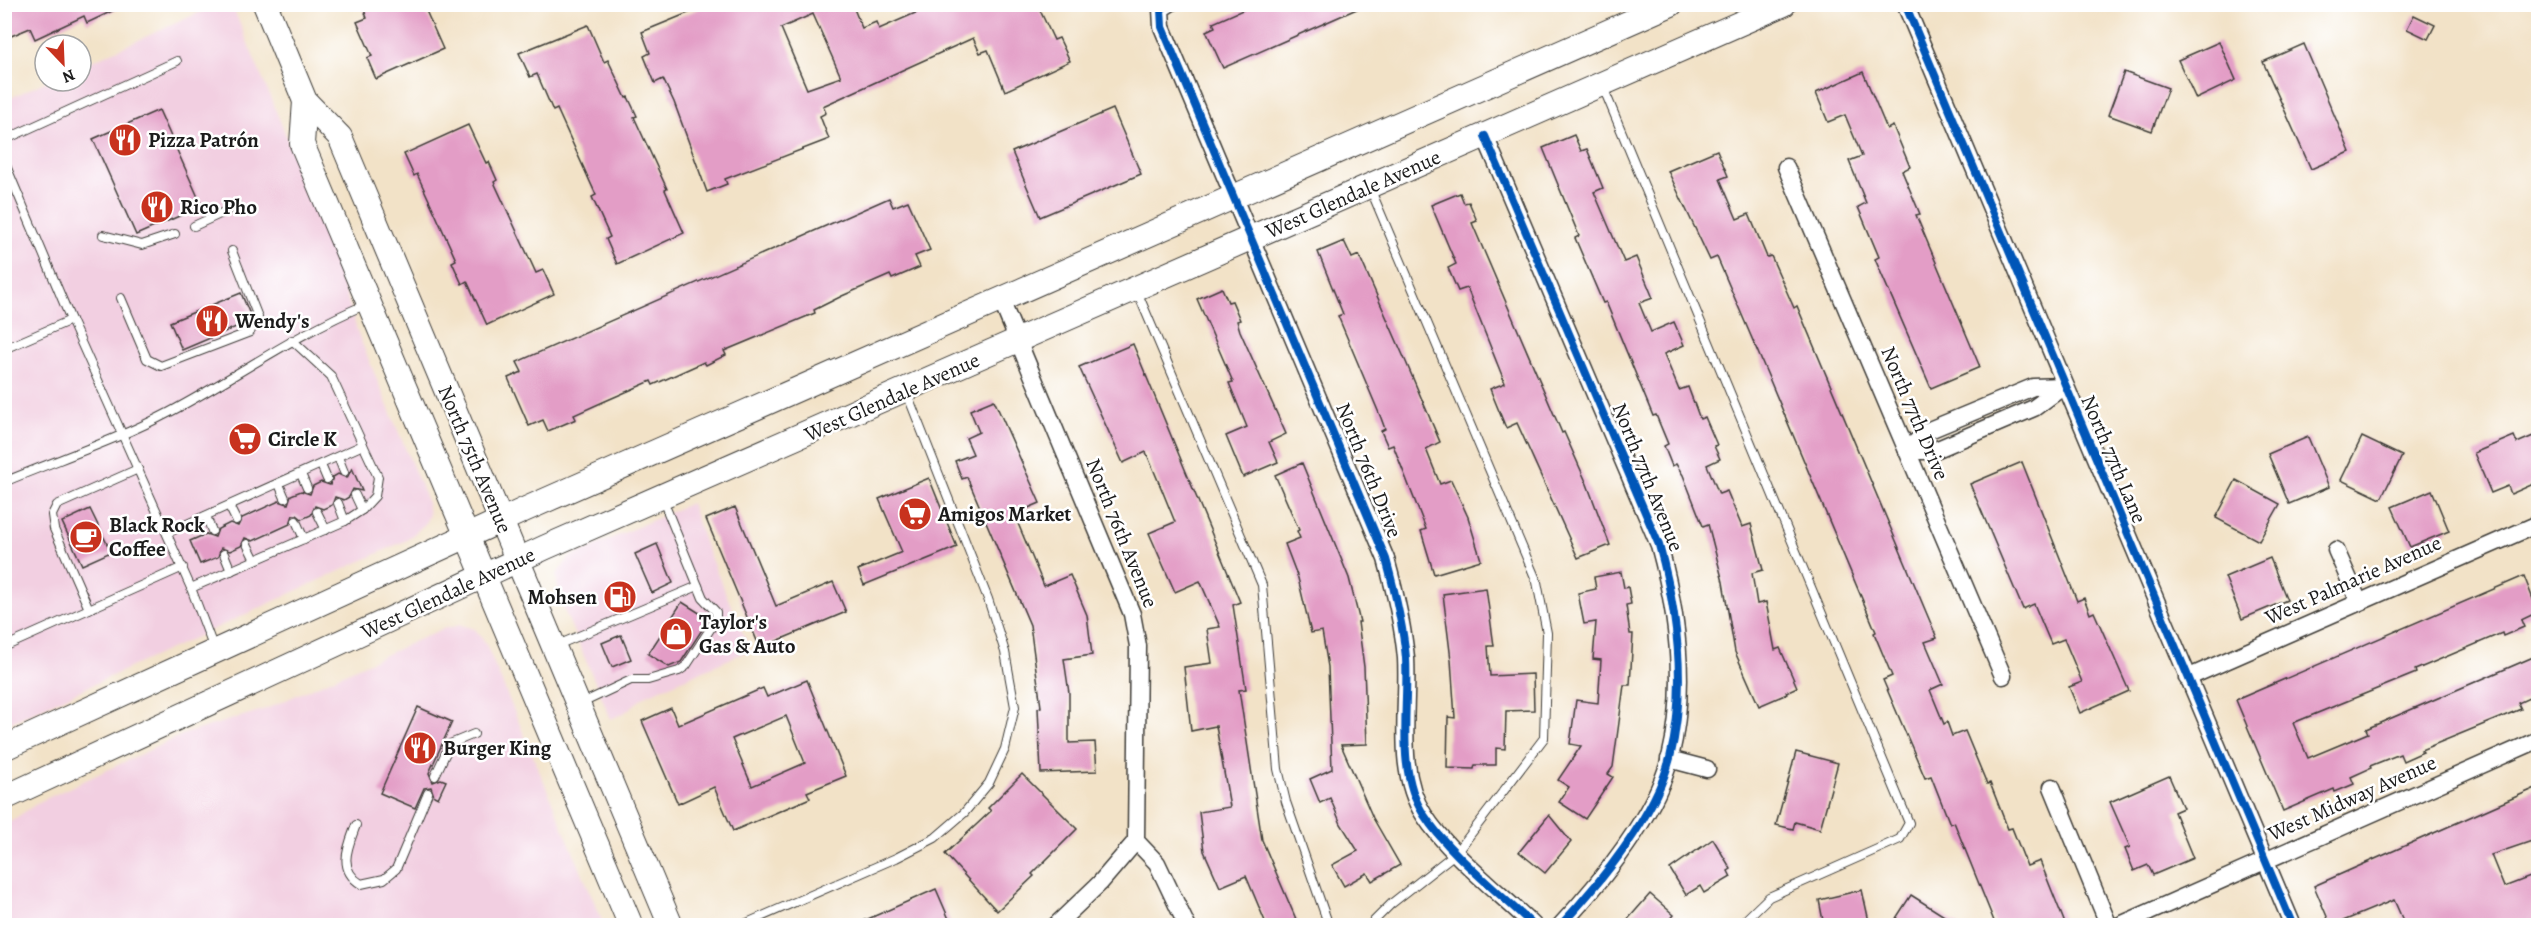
<svg xmlns="http://www.w3.org/2000/svg" width="2543" height="930" font-family="Alegreya,serif">
  <style>
    .built { fill: #f2cfe1 }
    .building { fill: #e39dc6; fill-rule: evenodd }
    .lines { fill: none; stroke-linecap: round; stroke-linejoin: round }
    .service-casing { stroke: #3c3a36; stroke-width: 10 }
    .minor-casing { stroke: #3c3a36; stroke-width: 19 }
    .secondary-casing { stroke: #3c3a36; stroke-width: 26 }
    .service { stroke: #fff; stroke-width: 8 }
    .minor { stroke: #fff; stroke-width: 16 }
    .secondary { stroke: #fff; stroke-width: 24 }
    .cycleway-casing { stroke: #fff; stroke-width: 11 }
    .cycleway { stroke: #0057b8; stroke-width: 8 }
    .labels { text-anchor: middle; stroke-width: 5; stroke-linejoin: round; paint-order: stroke }
    .poi-label { font-size: 21px; font-weight: bold; fill: #1c1c1c; stroke: #fff; text-anchor: start }
    .street-label { font-size: 21px; fill: #1c1c1c; stroke: #fff }
  </style>
  <rect width="100%" height="100%" fill="#fff"/>
  <filter id="ink" filterUnits="userSpaceOnUse"><feTurbulence type="fractalNoise" baseFrequency=".0167" numOctaves="2"/><feDisplacementMap in="SourceGraphic" scale="12" xChannelSelector="R" yChannelSelector="G"/><feConvolveMatrix kernelMatrix="1 2 1 2 8 2 1 2 1" color-interpolation-filters="sRGB"/></filter>
  <filter id="wash" filterUnits="userSpaceOnUse"><feTurbulence type="fractalNoise" baseFrequency=".008" numOctaves="4" result="noise"/><feDisplacementMap in="SourceGraphic" scale="24" xChannelSelector="R" yChannelSelector="G"/><feGaussianBlur stdDeviation="1.35" result="paint"/><feColorMatrix in="noise" values="0 0 0 0 0 0 0 0 0 0 0 0 0 0 0 0 0 1.4 0 .05"/><feComposite in="paint" operator="in"/></filter>
  <g filter="url(#wash)">
    <rect width="100%" height="100%" fill="#f2e2c7"/>
    <g class="built">
      <path d="M216,5H232L328,237L359,336L427,501L429,515L425,524L407,540L5,725L4,101L47,81H81V66Z"/>
      <path d="M691,503L705,545L750,650L645,696L624,713L611,719L559,598L556,575L570,557Z"/>
      <path d="M461,625L475,629L485,642L604,925L5,926V825L41,801L184,734L266,709L442,629Z"/>
    </g>
    <g id="blocks">
      <g class="building">
        <path d="M16,4H127L87,23L84,16L35,39L30,28L4,39V10Z"/>
        <path d="M362,4H423L443,49L376,79L367,58L372,56L357,22L367,18Z"/>
        <path d="M710,4H852L862,28L876,22L879,29L936,4H1037L1054,40L1059,38L1070,61L1005,91L988,50L980,53L973,38L823,106L826,113L820,116L829,139L725,179L727,184L707,192L674,102L663,79L655,83L644,56L650,53L642,32ZM813,14L841,77L807,89L781,28Z"/>
        <path d="M1256,4H1368L1223,68L1206,31L1215,27L1213,23Z"/>
        <path d="M2414,15L2435,25L2428,39L2407,29Z"/>
        <path d="M588,25L604,62L608,60L626,98L628,97L637,116L634,117L667,189L665,190L684,233L617,264L606,239L610,237L592,197L596,195L557,109L553,111L537,74L530,77L519,53Z"/>
        <path d="M2219,42L2236,80L2196,99L2178,60Z"/>
        <path d="M2304,44L2350,152L2311,169L2263,62Z"/>
        <path d="M1863,72L1887,129L1893,126L1910,167L1902,171L1920,214L1916,215L1980,367L1931,388L1875,259L1879,257L1858,207L1866,203L1849,161L1862,156L1845,115L1828,122L1816,93Z"/>
        <path d="M2124,72L2168,88L2152,131L2108,115Z"/>
        <path d="M1113,109L1141,174L1040,217L1012,152Z"/>
        <path d="M159,110L202,206L136,235L93,139Z"/>
        <path d="M468,125L486,163L489,162L497,180L494,182L536,273L543,270L554,294L487,325L467,281L462,284L452,262L456,260L435,213L417,174L414,176L404,154Z"/>
        <path d="M1574,135L1581,151L1587,149L1603,188L1594,192L1624,262L1636,257L1653,298L1639,303L1651,332L1674,322L1684,345L1664,354L1679,390L1688,387L1700,419L1705,417L1717,445L1714,446L1720,459L1707,465L1719,494L1727,491L1742,527L1751,524L1763,570L1752,573L1757,604L1766,602L1775,650L1780,648L1797,687L1786,692L1787,694L1759,706L1735,652L1723,582L1708,524L1703,526L1683,475L1676,464L1672,466L1664,446L1668,444L1656,415L1653,416L1606,302L1603,303L1575,238L1579,236L1543,148Z"/>
        <path d="M1717,150L1728,176L1720,179L1737,219L1749,214L1767,257L1771,256L1794,308L1797,306L1937,638L1925,642L1943,684L1930,690L1944,724L1947,722L1952,736L1965,731L1987,784L1990,783L2008,829L2012,828L2027,866L2040,861L2066,926H1996L1954,822L1950,824L1931,776L1925,778L1883,680L1892,676L1874,633L1876,632L1769,378L1717,257L1710,260L1668,171Z"/>
        <path d="M1460,193L1464,203L1469,202L1477,221L1472,223L1562,433L1564,432L1587,484L1610,545L1578,558L1517,423L1506,428L1490,389L1505,383L1467,288L1458,291L1448,268L1456,264L1431,205Z"/>
        <path d="M889,198L893,207L908,201L930,250L915,256L920,267L892,279L890,275L842,296L814,310L815,313L724,351L726,355L706,365L704,362L653,385L651,381L603,402L574,415L576,419L548,431L543,420L529,426L508,378L522,372L517,362Z"/>
        <path d="M1344,241L1352,258L1359,255L1406,362L1440,442L1426,449L1440,484L1451,480L1468,517L1481,560L1434,574L1421,531L1426,529L1393,445L1388,447L1381,431L1385,429L1381,418L1338,316L1343,314L1318,252Z"/>
        <path d="M1222,288L1228,302L1232,301L1240,320L1237,321L1240,331L1286,434L1269,442L1278,462L1243,477L1226,436L1247,427L1229,383L1233,382L1197,299Z"/>
        <path d="M241,293L251,317L248,322L182,350L170,322Z"/>
        <path d="M1133,344L1240,602L1233,605L1246,689L1239,690L1262,840L1299,926H1267L1246,876L1220,887L1204,851L1199,812L1230,807L1216,726L1191,731L1184,667L1212,663L1207,629L1220,627L1200,581L1175,592L1149,533L1175,522L1162,490L1146,452L1123,463L1079,367Z"/>
        <path d="M994,400L1040,503L1014,514L1030,552L1044,586L1070,575L1087,615L1092,655L1064,659L1069,693V743L1095,742L1097,771L1041,773L1038,708L1041,707L1030,625L967,477L962,479L955,461L973,454L966,438L979,432L970,410Z"/>
        <path d="M2538,434V482L2511,494L2508,486L2491,493L2474,453L2514,436L2517,443Z"/>
        <path d="M2308,437L2329,487L2289,504L2268,454Z"/>
        <path d="M2362,437L2402,456L2381,499L2341,480Z"/>
        <path d="M2022,462L2077,601L2084,598L2090,614L2094,612L2129,691L2080,713L2069,687L2082,682L2064,639L2051,644L2034,604L2023,609L1970,484Z"/>
        <path d="M1302,463L1349,578L1360,622H1358L1364,667L1367,744L1341,745L1373,818L1400,865L1372,881L1367,873L1344,886L1332,865L1358,851L1341,824L1330,798L1320,803L1310,779L1332,769L1328,667L1322,631L1311,633L1298,578L1285,544L1300,538L1297,531L1299,530L1275,475Z"/>
        <path d="M352,468L362,491L353,489L349,497L344,500L335,497L332,505L323,509L315,506L311,515L302,519L297,515H293L290,524L253,541L245,538L241,546L230,551L221,548L218,557L200,564L190,541L206,534L215,537L218,529L230,523L238,526L242,518L279,501L288,504L291,495L301,491L310,494L313,486L321,482L330,485L333,477L338,474L347,478Z"/>
        <path d="M929,478L957,547L864,585L858,570L902,552L879,499Z"/>
        <path d="M2236,480L2280,504L2259,541L2216,518Z"/>
        <path d="M2432,490L2449,531L2410,547L2392,507Z"/>
        <path d="M735,507L776,606L833,582L846,612L760,648L706,519Z"/>
        <path d="M90,509L111,552L82,565L62,522Z"/>
        <path d="M657,544L673,583L652,593L635,554Z"/>
        <path d="M2270,558L2287,600L2242,619L2225,577Z"/>
        <path d="M1621,572L1624,588L1628,587L1631,604L1626,605L1630,634H1633L1630,685H1624L1613,767L1608,774L1613,777L1585,819L1559,802L1569,787L1558,780L1581,746L1570,744L1576,700L1598,703L1601,660L1593,659L1596,622L1584,624L1578,593L1596,589L1594,577Z"/>
        <path d="M2524,576L2538,612L2521,620L2524,627L2503,636L2502,633L2415,670L2416,673L2293,723L2308,758L2368,733L2366,729L2538,655V694L2518,703L2521,709L2421,750L2423,752L2403,761L2400,754L2370,766L2371,768L2351,777L2354,784L2335,792L2334,789L2283,811L2236,700Z"/>
        <path d="M1486,588L1494,646H1488L1490,676L1533,674L1534,710L1506,711L1505,749L1496,748V765H1475L1474,769L1447,768L1448,717L1455,718L1451,660L1443,594Z"/>
        <path d="M682,602L709,619L681,662L669,667L648,654Z"/>
        <path d="M621,635L631,659L612,667L602,643Z"/>
        <path d="M807,680L846,776L807,792L810,798L733,831L714,787L678,804L642,721L671,708L678,725L763,688L767,697ZM786,716L805,763L752,786L732,739Z"/>
        <path d="M418,707L452,722L429,773L433,782L441,779L446,781L438,798L434,796L431,787L424,788L415,808L380,793Z"/>
        <path d="M1796,752L1838,763L1820,829L1795,822L1793,829L1776,825Z"/>
        <path d="M1022,774L1077,829L1032,874L1034,876L997,911L945,854L991,811L988,808Z"/>
        <path d="M2169,776L2183,808L2174,812L2193,858L2153,875L2148,865L2134,871L2125,849L2130,847L2110,802Z"/>
        <path d="M2538,787V839L2491,855L2504,887L2538,874V918L2521,926L2405,925L2394,900L2331,926L2314,886Z"/>
        <path d="M1549,815L1571,842L1545,873L1519,852Z"/>
        <path d="M1713,839L1731,869L1728,871L1731,877L1704,893L1700,886L1686,895L1670,869Z"/>
        <path d="M936,889L952,926H852Z"/>
        <path d="M1862,890L1870,926H1824L1819,900Z"/>
        <path d="M1650,894L1674,915L1665,926H1622Z"/>
        <path d="M1911,895L1960,926H1891Z"/>
      </g>
    </g>
  </g>
  <g filter="url(#ink)">
    <use href="#blocks" fill-opacity="0" stroke="#3c3a36" stroke-width="1.5"/>
    <g class="lines">
      <defs>
        <g id="service">
          <path d="M1603,87L1909,823L1900,839L1769,897L1739,926"/>
          <path d="M4,140L177,61"/>
          <path d="M4,161L71,320L191,588"/>
          <path d="M194,226L237,206"/>
          <path d="M103,235L142,245L175,234"/>
          <path d="M1136,289L1262,585L1278,769L1286,802L1329,926"/>
          <path d="M121,298L147,359L161,366L250,332L258,317L232,251"/>
          <path d="M4,349L71,320"/>
          <path d="M338,457L344,472"/>
          <path d="M321,465L327,479"/>
          <path d="M301,474L307,488"/>
          <path d="M4,482C59,459 117,440 170,412C236,377 297,333 367,304"/>
          <path d="M279,484L285,498"/>
          <path d="M355,495L362,510"/>
          <path d="M338,503L345,521"/>
          <path d="M229,506L236,520"/>
          <path d="M317,512L326,530"/>
          <path d="M206,516L212,531"/>
          <path d="M296,521L304,539"/>
          <path d="M167,533L363,445"/>
          <path d="M247,544L255,560"/>
          <path d="M224,554L231,571"/>
          <path d="M89,609L54,529L52,515L57,505L138,469"/>
          <path d="M555,646L698,586"/>
          <path d="M4,647L183,567"/>
          <path d="M214,649L191,588L345,521L362,510L375,496L378,477L331,376L292,340"/>
          <path d="M580,704L631,680H648L679,671L686,666L716,620V612L703,598L662,498"/>
          <path d="M435,776L450,744L474,734"/>
          <path d="M356,825C348,847 337,869 361,884L384,879L396,869L428,793"/>
          <path d="M740,926L896,858L935,838L964,813L989,783L1005,749L1015,707L1005,652L988,599L906,391"/>
          <path d="M1369,926L1391,904L1457,852L1544,738L1547,633L1537,582L1370,188"/>
        </g>
        <g id="minor">
          <path d="M1169,4L1161,9L1162,27L1386,559C1395,592 1403,624 1406,658C1409,708 1395,771 1424,815C1449,854 1500,893 1534,926"/>
          <path d="M1905,4L2293,926"/>
          <path d="M1485,136L1659,545C1678,614 1687,688 1670,758C1655,816 1600,883 1560,926"/>
          <path d="M1786,167L2003,676"/>
          <path d="M1001,300L1132,614L1138,646L1136,841L1157,863L1187,926"/>
          <path d="M1907,451L1927,431L2033,387L2064,386"/>
          <path d="M1907,451H1933L2034,408L2064,386"/>
          <path d="M2336,550L2359,602"/>
          <path d="M2187,678L2538,524"/>
          <path d="M1669,759L1707,769"/>
          <path d="M2052,787L2109,926"/>
          <path d="M1055,926L1100,883L1136,841"/>
          <path d="M2118,926L2538,740"/>
        </g>
        <g id="secondary">
          <path d="M265,4L305,101L340,137L671,926"/>
          <path d="M305,101L302,144L631,926"/>
          <path d="M4,748L526,509L1671,4"/>
          <path d="M4,798L546,547L1784,4"/>
        </g>
      </defs>
      <use href="#service" class="service-casing"/>
      <use href="#minor" class="minor-casing"/>
      <use href="#secondary" class="secondary-casing"/>
      <use href="#service" class="service"/>
      <use href="#minor" class="minor"/>
      <use href="#secondary" class="secondary"/>
      <defs>
        <g id="cycleway">
          <path d="M1169,4L1161,9L1162,27L1386,559C1395,592 1403,624 1406,658C1409,708 1395,771 1424,815C1449,854 1500,893 1534,926"/>
          <path d="M1905,4L2293,926"/>
          <path d="M1485,136L1659,545C1678,614 1687,688 1670,758C1655,816 1600,883 1560,926"/>
        </g>
      </defs>
      <use href="#cycleway" class="cycleway-casing"/>
      <use href="#cycleway" class="cycleway"/>
    </g>
  </g>
  <defs>
    <symbol id="restaurant-disc" viewBox="-11 -11 22 22"><circle r="9.5" fill="#c8321e" stroke="#fff"/><path d="M-5-6h1v4h1v-4h1v4h1v-4h1v5L-1.5 .5V6h-2V.5L-5-1ZM5-6V6H3V1.5H1.5Q1.5-4 5-6Z" fill="#fff"/></symbol>
    <symbol id="supermarket-disc" viewBox="-11 -11 22 22"><circle r="9.5" fill="#c8321e" stroke="#fff"/><path d="M-6-5.5h2.5l.6 2H6L4.5 2H-2.5L-4.4-4H-6ZM-1.5 3.2a1.3 1.3 0 1 0 .1 0ZM3 3.2a1.3 1.3 0 1 0 .1 0Z" fill="#fff"/></symbol>
    <symbol id="cafe-disc" viewBox="-11 -11 22 22"><circle r="9.5" fill="#c8321e" stroke="#fff"/><path d="M-5.5-4.5H6V0H3Q3 3.5 0 3.5H-2.5Q-5.5 3.5-5.5 0ZM3-3.2v2h1.7v-2ZM-6 4.5H4V6H-6Z" fill="#fff"/></symbol>
    <symbol id="fuel-disc" viewBox="-11 -11 22 22"><circle r="9.5" fill="#c8321e" stroke="#fff"/><path d="M-5.5-6h7V0h2V4h1.3V-2.5L3-4.5l.8-.8L6-3V5H2.5V1h-1V6h-7ZM-4.2-4.7v3.2H.2V-4.7Z" fill="#fff"/></symbol>
    <symbol id="shop-disc" viewBox="-11 -11 22 22"><circle r="9.5" fill="#c8321e" stroke="#fff"/><path d="M-5-2.5h2.3a2.7 3.5 0 0 1 5.4 0H5L5.5 6h-11ZM-1.5-2.5h3a1.5 2.3 0 0 0-3 0Z" fill="#fff"/></symbol>
  </defs>
  <g fill-rule="evenodd">
    <use href="#restaurant-disc" x="106" y="121" width="38" height="38"/>
    <use href="#restaurant-disc" x="138" y="188" width="38" height="38"/>
    <use href="#restaurant-disc" x="193" y="302" width="38" height="38"/>
    <use href="#supermarket-disc" x="226" y="420" width="38" height="38"/>
    <use href="#supermarket-disc" x="896" y="495" width="38" height="38"/>
    <use href="#cafe-disc" x="67" y="518" width="38" height="38"/>
    <use href="#fuel-disc" x="601" y="578" width="38" height="38"/>
    <use href="#shop-disc" x="657" y="615" width="38" height="38"/>
    <use href="#restaurant-disc" x="401" y="729" width="38" height="38"/>
  </g>
  <g class="labels">
    <g class="poi-label">
      <text x="148" y="147">Pizza Patrón</text>
      <text x="180" y="214">Rico Pho</text>
      <text x="235" y="328">Wendy's</text>
      <text x="268" y="446">Circle K</text>
      <text x="938" y="521">Amigos Market</text>
      <text x="109" y="532">Black Rock<tspan x="109" dy="24">Coffee</tspan></text>
      <text x="597" y="604" text-anchor="end">Mohsen</text>
      <text x="699" y="629">Taylor's<tspan x="699" dy="24">Gas &amp; Auto</tspan></text>
      <text x="443" y="755">Burger King</text>
    </g>
    <g class="street-label">
      <text transform="translate(1353 194) rotate(-24)" y="7">West Glendale Avenue</text>
      <text transform="translate(892 397) rotate(-24)" y="7">West Glendale Avenue</text>
      <text transform="translate(1915 413) rotate(67)" y="7">North 77th Drive</text>
      <text transform="translate(475 459) rotate(67)" y="7">North 75th Avenue</text>
      <text transform="translate(2114 459) rotate(67)" y="7">North 77th Lane</text>
      <text transform="translate(1369 470) rotate(68)" y="7">North 76th Drive</text>
      <text transform="translate(1648 477) rotate(68)" y="7">North 77th Avenue</text>
      <text transform="translate(1122 533) rotate(68)" y="7">North 76th Avenue</text>
      <text transform="translate(2353 580) rotate(-24)" y="7">West Palmarie Avenue</text>
      <text transform="translate(448 593) rotate(-25)" y="7">West Glendale Avenue</text>
      <text transform="translate(2352 798) rotate(-24)" y="7">West Midway Avenue</text>
    </g>
  </g>
  <rect width="2543" height="930" fill="none" stroke="#fff" stroke-width="24"/>
  <g transform="translate(63 63) rotate(157)"><circle r="28" fill="#ffffff" stroke="#a4a4a4" stroke-width="1.5"/>
  <path d="M0-4.5L10 22L0 15L-10 22Z" fill="#c8321e"/>
  <text y="-9" font-size="16" font-weight="bold" text-anchor="middle" fill="#1c1c1c">N</text>
  </g>
</svg>
